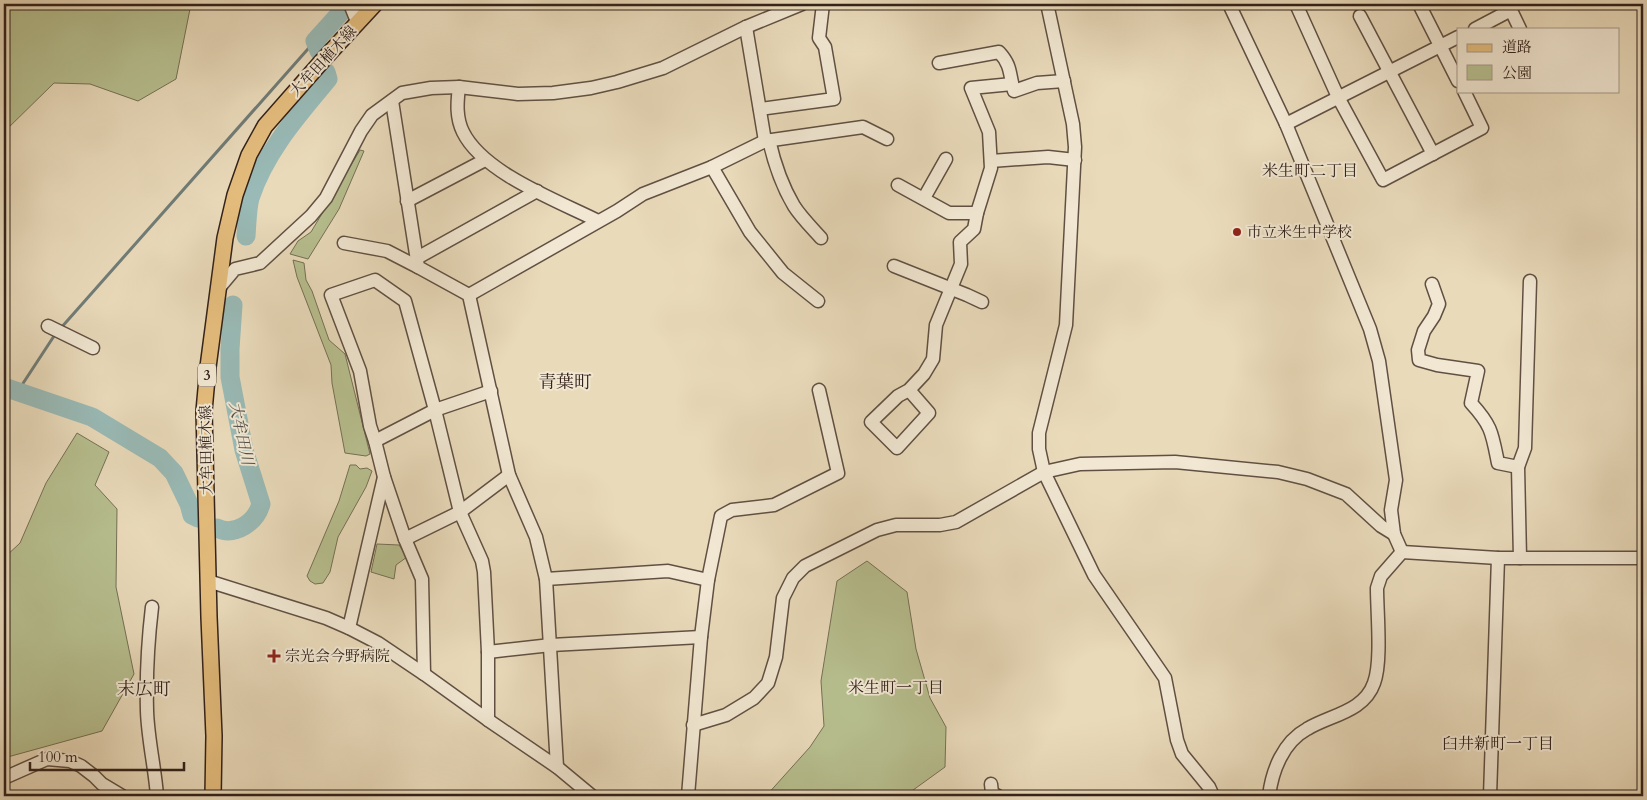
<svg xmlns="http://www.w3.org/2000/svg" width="1647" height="800" font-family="Cardo,'Noto Serif JP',serif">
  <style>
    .green { fill: #b7bf8f; stroke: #757055 }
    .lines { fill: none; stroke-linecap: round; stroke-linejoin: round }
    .stream { stroke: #707d78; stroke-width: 3 }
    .river { stroke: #99bab6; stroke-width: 19 }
    .minor-casing { stroke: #605043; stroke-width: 15 }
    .major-casing { stroke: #33221b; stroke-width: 18 }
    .minor { stroke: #f1e7d2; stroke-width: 12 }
    .major { stroke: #e4bd7d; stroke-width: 15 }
    .poi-dot { fill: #8f2418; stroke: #f1e7d2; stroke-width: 2 }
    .labels { text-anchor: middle; stroke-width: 4; stroke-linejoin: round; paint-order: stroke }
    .shield { fill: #f1e7d2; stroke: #6c5d52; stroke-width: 1 }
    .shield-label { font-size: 14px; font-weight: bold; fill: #33221b }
    .street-label { font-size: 15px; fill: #33221b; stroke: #f1e7d2 }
    .poi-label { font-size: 15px; fill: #33221b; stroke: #f1e7d2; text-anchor: start }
    .neighbourhood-label { font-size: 16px; fill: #33221b; stroke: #f1e7d2 }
    .water-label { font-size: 16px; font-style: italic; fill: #52504a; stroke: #f1e7d2 }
    .quarter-label { font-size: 18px; fill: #33221b; stroke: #f1e7d2 }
  </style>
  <rect width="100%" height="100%" fill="#e9daba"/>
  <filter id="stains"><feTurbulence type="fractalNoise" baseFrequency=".004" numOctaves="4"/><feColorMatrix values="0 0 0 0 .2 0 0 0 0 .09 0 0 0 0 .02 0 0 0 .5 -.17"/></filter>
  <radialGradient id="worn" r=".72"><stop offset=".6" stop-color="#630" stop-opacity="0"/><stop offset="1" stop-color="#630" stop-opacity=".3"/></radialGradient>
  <g class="green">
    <path d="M5,4H191L176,79L138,101L90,84L54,83L4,132V7Z"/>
    <path d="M360,150L364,151L339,209L308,259L290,254L298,241L311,232Z"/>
    <path d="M293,260L304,263L306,280L312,291L329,340L345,354L370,454L366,456L345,453L332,383L331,365L297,277Z"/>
    <path d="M77,433L109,452L95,485L117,509L116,587L134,674L102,731L4,758V558L20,543L46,483Z"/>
    <path d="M350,465H356L360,469L367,468L372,471L366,487L338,537L330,572L323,583L315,584L310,581L307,576L339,501Z"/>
    <path d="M377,544L399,545L407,557L396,565L394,579L371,572Z"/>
    <path d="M867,561L907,592L916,649L930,698L946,727L945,767L909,793L901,796H766L810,747L824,726L821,681L837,581Z"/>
  </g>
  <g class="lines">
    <g class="stream">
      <path d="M60,329L315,41"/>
      <path d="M18,391L56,333"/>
    </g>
    <g class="river">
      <path d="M319,51L315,41L343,10"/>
      <path d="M246,236C247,224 247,210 250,198C265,152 298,115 328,79L326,72"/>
      <path d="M4,387L92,417L160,458L174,473L189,504L192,515L198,518"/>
      <path d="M217,528C235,537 256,522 261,504L244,450L230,377V349L233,305"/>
    </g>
    <defs>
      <g id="minor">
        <path d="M350,4L358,24"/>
        <path d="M1048,4V8L1073,124L1075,147L1066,325L1039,433V449L1044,472L1094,575L1165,678L1177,740L1182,754L1209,787L1213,796"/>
        <path d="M1229,4L1286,124L1370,329L1379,361L1396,480L1391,510L1394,534L1402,552"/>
        <path d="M1296,4L1338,97L1383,180L1482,128L1464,91"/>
        <path d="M1419,4L1458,81"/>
        <path d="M1508,4L1520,29"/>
        <path d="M1360,16L1433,154"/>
        <path d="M746,27L765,141"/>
        <path d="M1475,29L1511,10"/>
        <path d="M939,63L999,52C1012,66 1009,74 1014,91L1037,83L1064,81"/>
        <path d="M459,87C457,103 456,118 463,132C483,173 558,201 598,221"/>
        <path d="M392,101L418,267L469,295L509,475L536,537L546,579L557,767"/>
        <path d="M760,109L834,99L825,47L819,38L823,4"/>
        <path d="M1286,124L1458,37"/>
        <path d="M769,140C774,162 782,186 794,206C801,217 812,228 821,238"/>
        <path d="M991,161L1048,157L1075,160"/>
        <path d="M712,167L750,232L783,273L818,301"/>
        <path d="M898,185L949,213H977L991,168L989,132L971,88L1012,84"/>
        <path d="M924,198L946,159"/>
        <path d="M407,201L485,160"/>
        <path d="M344,243L387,251L418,267"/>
        <path d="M417,258L537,191"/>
        <path d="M894,266L967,295L982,302"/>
        <path d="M1432,284L1439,304L1434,316L1424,331L1418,350L1419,360L1437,365L1478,371L1471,403C1492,426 1492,433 1498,463L1518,467"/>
        <path d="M219,288L235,269L260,263L311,216L326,198L361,131L372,115L402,93L431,88L459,87L518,94L553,93L591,88L617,82L663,68L746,27L802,4"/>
        <path d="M469,295L617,211L643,194L712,167L765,141L863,127L887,139"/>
        <path d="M48,326L93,348"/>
        <path d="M909,390L929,413L897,448L871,422L898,396L909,390L924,374L933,359L936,325L961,264L960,242L974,229L977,213"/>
        <path d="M375,441L370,426L360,371L331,295L375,280L405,301L435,410L460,512L482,561L484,572L488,652V720"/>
        <path d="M384,477L405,539L422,579L424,674"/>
        <path d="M405,539L460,512L509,475"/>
        <path d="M1402,552L1498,558H1643"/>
        <path d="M1520,558L1518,467L1525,448L1530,281"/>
        <path d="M546,579L668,571L708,580"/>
        <path d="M208,581L326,618L349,628L378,643L424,674L488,720L557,767L592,796"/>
        <path d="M152,607C148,641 146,676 147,711C148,740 155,768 157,796"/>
        <path d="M349,628L384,477L375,441L435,410L491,391"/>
        <path d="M488,652L551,645L701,637"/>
        <path d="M693,725L726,715L754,698L768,683L776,657L783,598L793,578L805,566L877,530L896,525H940L956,522L1044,472L1080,464L1175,462L1278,472L1307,479L1346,494L1381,526L1394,534"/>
        <path d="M4,778L47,759L70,761L81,766L94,776L102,784L122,796"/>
        <path d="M991,784L992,793L998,796"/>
        <path d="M688,796L701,637L708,580L721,516L732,510L774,505L838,473L819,390"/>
        <path d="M1269,796C1272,771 1283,742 1307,729C1330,715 1364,712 1374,683C1382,662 1377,613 1377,588L1381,576L1402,552"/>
        <path d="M1490,796L1498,558"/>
      </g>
      <path id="major" d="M213,796L214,736L209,617L204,411L208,367L225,238L235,195L249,155L265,126L323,60L375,4"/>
    </defs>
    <use href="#minor" class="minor-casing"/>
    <use href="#major" class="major-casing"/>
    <use href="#minor" class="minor"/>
    <use href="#major" class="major"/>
  </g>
  <g class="poi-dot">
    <circle cx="1237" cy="232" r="5"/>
    <path d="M271.5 648.5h5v5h5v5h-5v5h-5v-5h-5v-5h5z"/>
  </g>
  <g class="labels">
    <rect class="shield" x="198" y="363.5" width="18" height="23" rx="4"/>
    <g class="shield-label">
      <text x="207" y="380">3</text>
    </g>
    <g class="street-label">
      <text transform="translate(323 61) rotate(-47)" y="5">大牟田植木線</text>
      <text transform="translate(206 450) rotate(-91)" y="5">大牟田植木線</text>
    </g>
    <g class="poi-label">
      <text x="1247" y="237">市立米生中学校</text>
      <text x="285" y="661">宗光会今野病院</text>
    </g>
    <g class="neighbourhood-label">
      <text x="1310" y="176">米生町二丁目</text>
      <text x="896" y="693">米生町一丁目</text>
      <text x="1498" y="749">臼井新町一丁目</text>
    </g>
    <g class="water-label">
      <text transform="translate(242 433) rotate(78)" y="6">大牟田川</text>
    </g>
    <g class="quarter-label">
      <text x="565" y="388">青葉町</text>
      <text x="144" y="695">末広町</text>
    </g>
  </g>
  <rect width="1647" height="800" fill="none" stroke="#e9daba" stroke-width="20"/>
  <rect x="5" y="5" width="1637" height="790" fill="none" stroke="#33221b" stroke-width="2.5"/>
  <rect x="10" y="10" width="1627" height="780" fill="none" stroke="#33221b"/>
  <rect x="1457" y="28" width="162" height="65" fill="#f1e7d2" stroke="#a59889"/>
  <rect x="1467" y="44" width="25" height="8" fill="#e4bd7d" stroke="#a59889"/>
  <text x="1502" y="52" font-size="15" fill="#33221b">道路</text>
  <rect x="1467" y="65" width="25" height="15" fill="#b7bf8f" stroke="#a59889"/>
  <text x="1502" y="78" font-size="15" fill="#33221b">公園</text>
  <path d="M30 762v8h154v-8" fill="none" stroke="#33221b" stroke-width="2.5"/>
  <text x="38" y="762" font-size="15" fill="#33221b" stroke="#f1e7d2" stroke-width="4" paint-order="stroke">100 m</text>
  <rect width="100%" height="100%" filter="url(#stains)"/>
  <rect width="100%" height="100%" fill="url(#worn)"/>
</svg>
